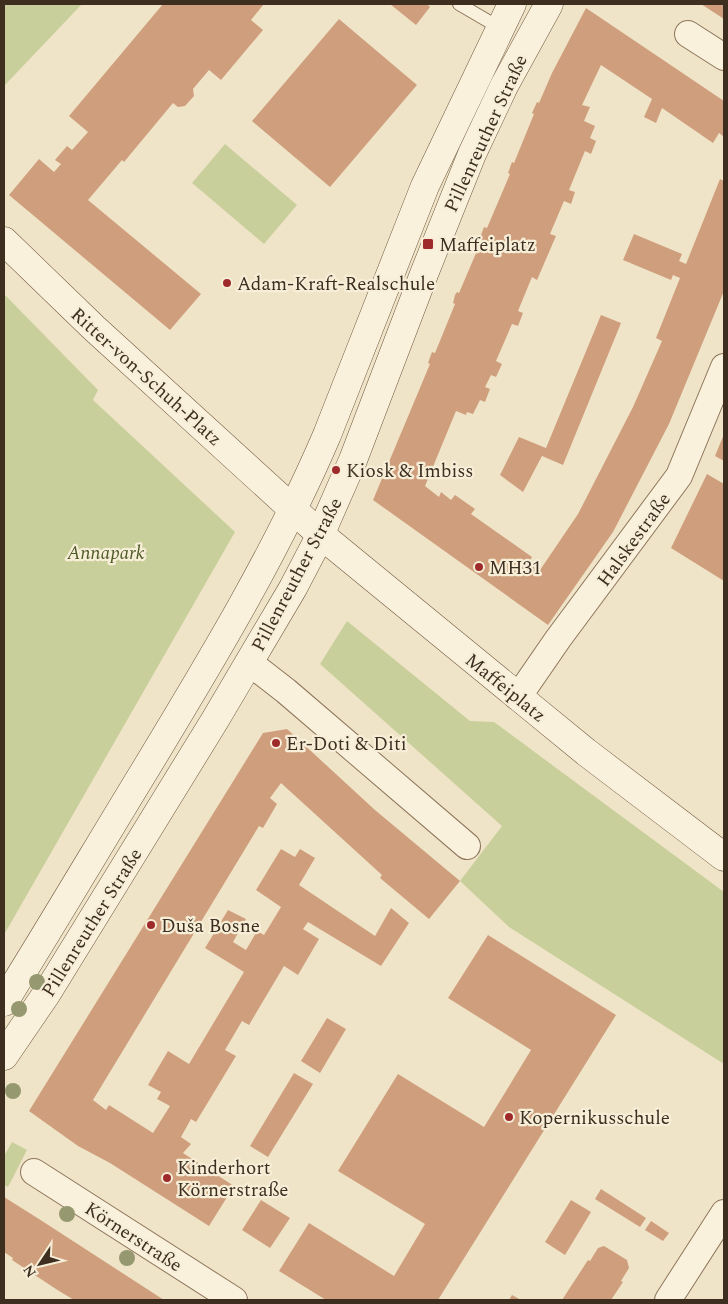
<svg xmlns="http://www.w3.org/2000/svg" width="728" height="1304" font-family="Spectral,serif">
  <style>
    .green { fill: #c9cf9b }
    .building { fill: #cf9f7d }
    .lines { fill: none; stroke-linecap: round; stroke-linejoin: round }
    .lane-casing { stroke: #8d765c; stroke-width: 14 }
    .street-casing { stroke: #8d765c; stroke-width: 28 }
    .secondary-casing { stroke: #6f573f; stroke-width: 29 }
    .lane { stroke: #faf1dc; stroke-width: 12 }
    .street { stroke: #faf1dc; stroke-width: 26 }
    .secondary { stroke: #faf1dc; stroke-width: 28 }
    .tree { fill: #96986f }
    .poi-dot { fill: #9e2a2b; stroke: #f7eed8; stroke-width: 2 }
    .labels { text-anchor: middle; stroke-width: 4.5; stroke-linejoin: round; paint-order: stroke }
    .street-label { font-size: 19px; fill: #3d2e20; stroke: #f7eed8 }
    .poi-label { font-size: 19px; fill: #3d2e20; stroke: #f7eed8; text-anchor: start }
    .park-label { font-size: 19px; font-style: italic; fill: #4d5a26; stroke: #f7eed8 }
  </style>
  <rect width="100%" height="100%" fill="#f0e4c8"/>
  <g class="green">
    <path d="M4,4H82L4,86Z"/>
    <path d="M225,144L297,205L264,244L192,183Z"/>
    <path d="M4,294L98,390L93,400L235,532L5,933L4,931Z"/>
    <path d="M347,621L470,721L494,722L724,892V1064L509,927L460,881L502,826L320,664Z"/>
    <path d="M12,1142L27,1150L8,1187L4,1185V1156Z"/>
  </g>
  <g class="building">
    <path d="M163,4H264L251,20L263,30L221,80L209,70L193,89L194,96L185,106L178,107L173,103L124,162L122,160L88,200L201,294L170,330L9,195L39,159L54,172L61,164L55,160L67,146L72,150L88,132L69,116Z"/>
    <path d="M390,4H427L430,7L416,25Z"/>
    <path d="M701,4H724V19L721,17Z"/>
    <path d="M586,8L724,101V137L719,133L713,143L662,108L656,123L644,117L652,99L601,65L582,105L590,107L584,121L595,126L590,138L596,141L591,154L585,151L569,190L575,192L571,204L564,201L550,234L556,236L537,280L532,277L518,311L523,313L518,326L512,324L496,361L502,364L496,377L491,375L485,387L490,389L485,402L480,400L473,414L467,412L466,415L456,411L425,486L439,497L441,492L451,500L455,495L475,509L471,514L532,557L529,562L540,570L578,514L633,407L662,341L656,338L680,278L673,275L671,280L623,260L634,234L682,254L679,261L686,264L720,179L724,181V291L669,424L613,532L548,625L373,500L430,364L428,363L432,352L435,353L455,304L453,303L455,295L457,292L459,293L482,239L480,238L484,227L487,228L510,174L508,173L512,162L514,163L534,114L532,113L537,102L539,103L552,73Z"/>
    <path d="M339,19L417,85L330,187L252,121Z"/>
    <path d="M601,315L621,323L563,465L542,456L523,492L500,475L519,437L546,448Z"/>
    <path d="M724,434V461L715,456Z"/>
    <path d="M707,474L724,484V581L671,548Z"/>
    <path d="M287,729L375,810L460,881L429,919L380,878L382,875L281,783L270,798L277,804L263,828L259,826L93,1100L106,1110L109,1105L153,1133L170,1106L157,1099L161,1092L148,1085L168,1051L189,1064L244,972L205,948L228,910L246,919L233,942L246,950L257,931L264,935L281,907L256,890L281,849L295,857L300,849L315,858L299,885L375,936L391,908L409,923L381,966L308,922L303,929L319,939L298,975L284,966L249,1025L242,1021L225,1050L236,1056L196,1122L191,1119L181,1137L191,1144L183,1153L234,1186L209,1226L110,1163L78,1146L29,1111L263,733Z"/>
    <path d="M488,935L616,1015L438,1300H326L279,1271L309,1223L394,1276L425,1224L338,1171L398,1074L484,1127L531,1050L448,998Z"/>
    <path d="M327,1018L346,1029L320,1073L301,1061Z"/>
    <path d="M294,1073L313,1084L268,1157L250,1146Z"/>
    <path d="M601,1189L646,1218L640,1227L595,1199Z"/>
    <path d="M4,1197L39,1219L164,1300H74L59,1291L12,1260L13,1258L4,1252Z"/>
    <path d="M261,1200L290,1218L270,1248L242,1230Z"/>
    <path d="M571,1200L591,1212L565,1255L545,1242Z"/>
    <path d="M651,1221L669,1233L663,1241L645,1230Z"/>
    <path d="M604,1246L627,1260L629,1268L621,1281L623,1282L611,1300H562L588,1260L590,1261L598,1248Z"/>
    <path d="M512,1295L521,1300H509Z"/>
  </g>
  <g class="lines">
    <defs>
      <path id="lane" d="M459,4L500,28"/>
      <g id="street">
        <path d="M688,34L724,57"/>
        <path d="M250,663L286,691L467,846"/>
        <path d="M518,697L558,639L679,476L724,367"/>
        <path d="M34,1172L234,1300"/>
        <path d="M668,1300L724,1213"/>
      </g>
      <g id="secondary">
        <path d="M4,241L94,328L321,535L586,752L724,857"/>
        <path d="M4,1002C52,925 98,847 145,770C211,661 277,552 327,435L425,186L512,4"/>
        <path d="M4,1056L47,993L215,720L293,588L317,542L353,460L424,274L472,154L504,86L549,4"/>
      </g>
    </defs>
    <use href="#lane" class="lane-casing"/>
    <use href="#street" class="street-casing"/>
    <use href="#secondary" class="secondary-casing"/>
    <use href="#lane" class="lane"/>
    <use href="#street" class="street"/>
    <use href="#secondary" class="secondary"/>
  </g>
  <g class="tree">
    <circle cx="37" cy="982" r="8"/>
    <circle cx="19" cy="1009" r="8"/>
    <circle cx="13" cy="1091" r="8"/>
    <circle cx="67" cy="1214" r="8"/>
    <circle cx="127" cy="1258" r="8"/>
  </g>
  <g class="poi-dot">
    <rect x="422" y="238" width="12" height="12" rx="2.5"/>
    <circle cx="227" cy="283" r="5"/>
    <circle cx="336" cy="470" r="5"/>
    <circle cx="479" cy="567" r="5"/>
    <circle cx="276" cy="743" r="5"/>
    <circle cx="151" cy="925" r="5"/>
    <circle cx="509" cy="1117" r="5"/>
    <circle cx="167" cy="1178" r="5"/>
  </g>
  <g class="labels">
    <g class="street-label">
      <text transform="translate(485 133) rotate(-65)" y="7">Pillenreuther Straße</text>
      <text transform="translate(147 376) rotate(42)" y="7">Ritter-von-Schuh-Platz</text>
      <text transform="translate(633 539) rotate(-54)" y="7">Halskestraße</text>
      <text transform="translate(296 574) rotate(-62)" y="7">Pillenreuther Straße</text>
      <text transform="translate(506 687) rotate(39)" y="7">Maffeiplatz</text>
      <text transform="translate(91 922) rotate(-58)" y="7">Pillenreuther Straße</text>
      <text transform="translate(134 1236) rotate(33)" y="7">Körnerstraße</text>
    </g>
    <g class="poi-label">
      <text x="439" y="251">Maffeiplatz</text>
      <text x="237" y="290">Adam-Kraft-Realschule</text>
      <text x="346" y="477">Kiosk &amp; Imbiss</text>
      <text x="489" y="574">MH31</text>
      <text x="286" y="750">Er-Doti &amp; Diti</text>
      <text x="161" y="932">Duša Bosne</text>
      <text x="519" y="1124">Kopernikusschule</text>
      <text x="177" y="1174">Kinderhort<tspan x="177" dy="22">Körnerstraße</tspan></text>
    </g>
    <g class="park-label">
      <text x="106" y="559">Annapark</text>
    </g>
  </g>
  <rect width="728" height="1304" fill="none" stroke="#3d2e20" stroke-width="10"/>
  <g transform="translate(40 1264) rotate(235)" stroke="#f7eed8" stroke-width="4" paint-order="stroke">
  <path d="M0-4L9 19L0 12L-9 19Z" fill="#3d2e20"/>
  <text y="-8" font-size="14" font-weight="bold" text-anchor="middle" fill="#3d2e20">N</text>
  </g>
</svg>
